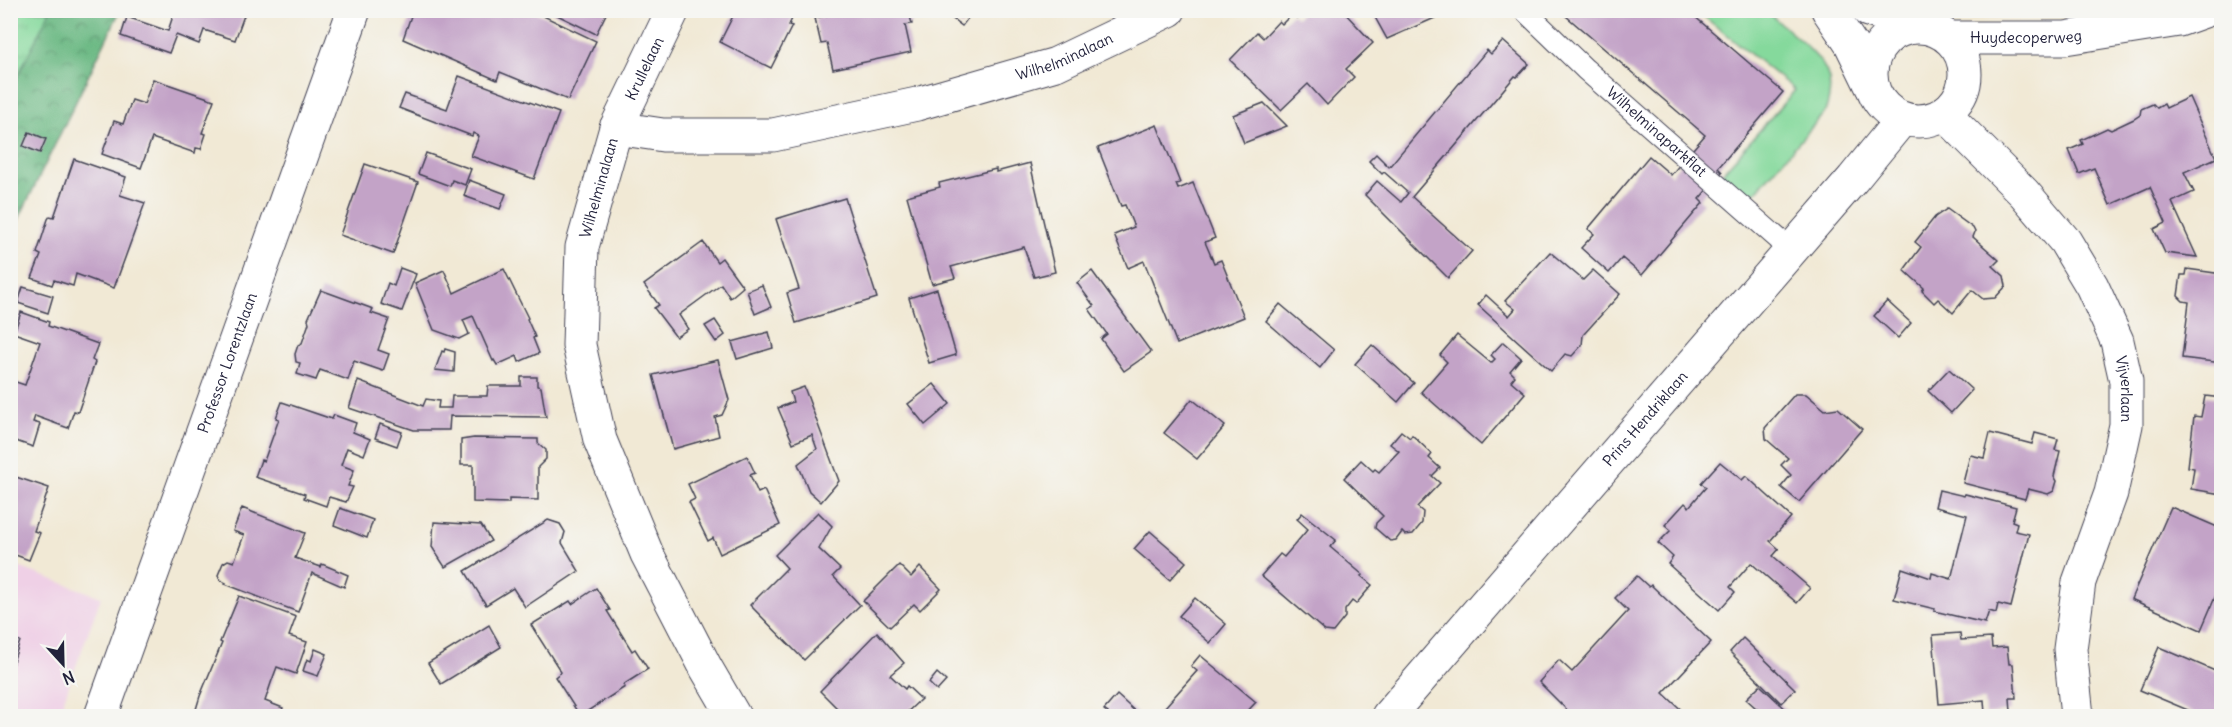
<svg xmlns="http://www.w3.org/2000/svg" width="2232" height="727" font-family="Delius,sans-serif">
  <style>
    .built { fill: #efd0e6 }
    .green { fill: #85d99c; stroke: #547e6c; stroke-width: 1.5 }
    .forest { fill: url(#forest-crowns); stroke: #476e60; stroke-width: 1.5 }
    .park { fill: url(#park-tufts); stroke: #547e6c; stroke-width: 1.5 }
    .building { fill: #c3a3c7 }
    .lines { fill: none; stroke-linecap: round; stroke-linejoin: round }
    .lane-casing { stroke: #414052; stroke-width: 23 }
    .street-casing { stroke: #414052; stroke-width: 35 }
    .lane { stroke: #fff; stroke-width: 21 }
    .street { stroke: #fff; stroke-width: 33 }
    .labels { text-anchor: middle; stroke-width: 4.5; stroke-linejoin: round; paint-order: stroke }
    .street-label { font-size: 15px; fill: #22223b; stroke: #f6f6f2 }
  </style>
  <defs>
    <pattern id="forest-crowns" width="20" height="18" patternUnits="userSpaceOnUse" patternTransform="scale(1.5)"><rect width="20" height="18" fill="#6cb984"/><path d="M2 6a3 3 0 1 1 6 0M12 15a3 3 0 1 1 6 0" fill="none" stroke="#58966d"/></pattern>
    <pattern id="park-tufts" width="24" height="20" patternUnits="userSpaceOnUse" patternTransform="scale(1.5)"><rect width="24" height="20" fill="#85d99c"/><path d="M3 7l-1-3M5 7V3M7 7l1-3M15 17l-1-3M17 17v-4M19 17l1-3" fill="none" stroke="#73ba87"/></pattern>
  </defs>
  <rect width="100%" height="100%" fill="#f6f6f2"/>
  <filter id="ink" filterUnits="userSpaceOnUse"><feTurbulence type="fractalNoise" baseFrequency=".0167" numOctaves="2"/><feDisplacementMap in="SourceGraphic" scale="12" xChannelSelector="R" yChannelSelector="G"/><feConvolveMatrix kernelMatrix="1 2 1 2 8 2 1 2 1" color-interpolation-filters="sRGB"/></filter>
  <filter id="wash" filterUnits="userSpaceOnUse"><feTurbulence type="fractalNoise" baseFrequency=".008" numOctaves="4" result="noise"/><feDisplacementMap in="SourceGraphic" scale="24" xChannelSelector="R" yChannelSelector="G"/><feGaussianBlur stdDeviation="1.35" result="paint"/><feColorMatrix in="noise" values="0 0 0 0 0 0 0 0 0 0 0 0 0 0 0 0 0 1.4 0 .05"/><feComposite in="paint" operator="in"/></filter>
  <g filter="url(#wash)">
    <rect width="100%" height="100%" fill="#f1e9d5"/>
    <path class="built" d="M10,564L101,597L58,716H11Z"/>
    <path class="green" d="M1697,11H1766C1778,21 1790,32 1802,42C1826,65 1837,78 1825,112L1739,211L1711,186L1795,90Z"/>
    <path class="forest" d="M11,11H120L11,235Z"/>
    <path class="park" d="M11,10L50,11L11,89L10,11Z"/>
    <g id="blocks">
      <g class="building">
        <path d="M175,10H246L235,40L204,30L199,44L176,35L169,53L121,36L127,17L168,31Z"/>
        <path d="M413,10H531L596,41L568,100L500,72L497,80L403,39Z"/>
        <path d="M547,10H608L596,34Z"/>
        <path d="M736,10H796L789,25L792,26L771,68L720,42Z"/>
        <path d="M852,10H902L903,14L909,12L912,24L905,25L911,52L833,69L827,43L821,44L815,18Z"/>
        <path d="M941,10H974L962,26Z"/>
        <path d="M1305,10H1342L1373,43L1346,69L1354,77L1327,105L1308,84L1281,110L1230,60L1257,32L1263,38L1279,21L1282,24L1292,14L1297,18Z"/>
        <path d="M1371,10H1453L1387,39Z"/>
        <path d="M1559,10H1687L1783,92L1718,168L1722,172L1699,199L1703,203L1642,275L1622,258L1609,273L1581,248L1594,234L1588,229L1649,156L1671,175L1705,135Z"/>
        <path d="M1503,41L1529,64L1517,77L1515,76L1412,197L1472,251L1448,278L1365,195L1377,181L1401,202L1408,193L1384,172L1382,174L1369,161L1376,154L1389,167L1487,50L1491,54Z"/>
        <path d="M459,76L559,113L534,179L471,156L479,136L473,133L472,136L399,108L405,94L447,109Z"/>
        <path d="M153,79L214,100L202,133L206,134L201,149L196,148L195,153L152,138L141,168L102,154L114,121L123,124L132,100L144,104Z"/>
        <path d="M2189,97L2216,158L2184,172L2194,192L2172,202L2197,257L2165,253L2154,229L2166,223L2150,187L2110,205L2094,168L2079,174L2069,150L2083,144L2081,140L2107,128L2111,130L2134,119L2140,115L2141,109L2153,104L2157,108L2164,104L2166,108Z"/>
        <path d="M1264,103L1287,126L1244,143L1233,115Z"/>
        <path d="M1157,125L1180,183L1176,184L1178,189L1193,183L1215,238L1205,242L1214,263L1221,260L1244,317L1177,344L1144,261L1128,268L1114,235L1134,227L1125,205L1121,206L1098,148Z"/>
        <path d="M29,132L46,139L40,153L23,146Z"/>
        <path d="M426,153L471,169L465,185L452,180L450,186L418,174Z"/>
        <path d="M74,159L126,177L120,195L145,203L114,288L76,274L73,286L54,280L52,285L32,278L41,255L37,253L48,219L50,216L54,217Z"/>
        <path d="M1030,163L1055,272L1034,277L1024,247L951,267L955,278L932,284L907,196L940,187L939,183L996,169V172Z"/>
        <path d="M365,164L418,182L393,254L340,235Z"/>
        <path d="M469,180L506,194L500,209L464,196Z"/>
        <path d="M845,198L877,298L796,323L787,293L799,289L776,219Z"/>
        <path d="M1947,209L1973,228L1975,232L1973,237L1999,260L1993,266L2004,276L2006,286L1995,298L1983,299L1972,290L1953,313L1938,299L1934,303L1922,291L1924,288L1904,270L1921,247L1915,242L1935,217Z"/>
        <path d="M703,242L717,262L722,258L743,287L730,298L721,284L702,298L679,315L688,329L676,337L654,308L659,305L644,285Z"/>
        <path d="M1550,252L1583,280L1593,270L1620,294L1583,335L1582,345L1572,356L1565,354L1551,371L1478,305L1486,295L1509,316L1515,309L1505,301Z"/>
        <path d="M400,268L416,274L402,311L381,304L388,283L394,286Z"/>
        <path d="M504,269L528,318L527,319L535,337L533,338L539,353L519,362L517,356L497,365L494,360L493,361L473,316L463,320L469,334L459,339L434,330L415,283L444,270L454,293Z"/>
        <path d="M2187,269L2222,274V363L2182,358L2189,302L2183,301L2178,296L2181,275H2186Z"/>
        <path d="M1092,271L1151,352L1124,371L1101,339L1107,334L1089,309L1094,306L1077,283Z"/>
        <path d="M762,285L771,307L755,314L747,291Z"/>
        <path d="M23,287L53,296L48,313L18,303Z"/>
        <path d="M937,289L956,355L929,363L909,298Z"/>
        <path d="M321,290L373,309L371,313L389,319L378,350L389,354L383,371L354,361L348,380L320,370L316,380L297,374L300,363L296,362L295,354L298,345L302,343L309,323L308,319Z"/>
        <path d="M1887,301L1911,323L1898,338L1874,316Z"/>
        <path d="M1280,304L1334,350L1320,368L1266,321Z"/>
        <path d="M21,312L49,322L48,326L98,344L92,360L95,362L78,412L74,411L68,428L35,416L33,422L40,424L33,447L10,439V380L25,385L40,342L14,333Z"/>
        <path d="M715,320L725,335L716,342L705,326Z"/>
        <path d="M769,332L773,348L737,359L732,342Z"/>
        <path d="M1457,335L1491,363L1495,359L1491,355L1503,342L1521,358L1510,371L1515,376L1511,381L1525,393L1481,445L1421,392L1447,362L1440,355Z"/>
        <path d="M1372,345L1414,383L1398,402L1355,364Z"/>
        <path d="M445,349L455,352L454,372L435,370L442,351L444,352Z"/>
        <path d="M718,360L729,400L722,415L715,417L719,436L673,449L653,375Z"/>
        <path d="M1949,369L1972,390L1951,413L1928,391Z"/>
        <path d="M521,377H537V386L541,387L546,417L450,416L449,430H414L349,408L358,381L423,406L426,399L439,401L438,408H451L452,396H487L488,386H521Z"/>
        <path d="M934,384L950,404L925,425L908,404Z"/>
        <path d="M804,387L839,481L821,502L809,491L798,464L817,449L812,435L793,443L778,408L793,402L790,392Z"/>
        <path d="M1795,394H1806L1825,410L1838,408L1862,429L1799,502L1781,487L1791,475L1781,465L1788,458L1766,439L1765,428Z"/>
        <path d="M2205,396L2222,398V494L2191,489L2194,468L2188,467L2194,416L2201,417Z"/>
        <path d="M1192,399L1225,426L1197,459L1164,433Z"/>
        <path d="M282,402L332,419L334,415L356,423L353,432L370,439L364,455L347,448L341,465L354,470L348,486L353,487L346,502L329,497L326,506L304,498L305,494L255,477L261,460L264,461L279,419L276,418Z"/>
        <path d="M380,424L402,432L397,446L375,438Z"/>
        <path d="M1401,431L1410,438L1412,435L1432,454L1429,458L1440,468L1432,476L1440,483L1417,507L1423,512L1422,523L1413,534L1405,535L1402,532L1396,540L1390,541L1375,528L1376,523L1383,516L1344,478L1361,460L1373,471L1375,469L1379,472L1399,451L1390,444Z"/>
        <path d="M1990,433L2032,444L2035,433L2058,439L2055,450L2060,451L2054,476L2057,481L2054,491L2048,494L2028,489L2025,499L1963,483L1970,455L1984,458Z"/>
        <path d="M474,438L538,439V443L546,450V459L538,467V500L509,499V503L473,502V465H461V440Z"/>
        <path d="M747,456L755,473L750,475L758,493L764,490L780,525L720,554L713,538L708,541L689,502L695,499L688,484Z"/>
        <path d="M1720,462L1742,480L1746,476L1791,517L1770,541L1779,549L1773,556L1810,588L1797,603L1751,563L1730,587L1735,592L1719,610L1668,564L1673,557L1658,543L1671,530L1665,525L1685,503L1689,507L1706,487L1701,483Z"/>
        <path d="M10,475L49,488L34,531L40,533L29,560L10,553Z"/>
        <path d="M1939,490L1964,496L1965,494L2016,507L2012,521L2017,523L2015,531L2029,534L2011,607L1998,604L1996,613L1989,611L1985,623L1934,611L1935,609L1894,599L1902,568L1931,578L1932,573L1951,579L1967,515L1935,507Z"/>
        <path d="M2171,507L2222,529V581L2201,630L2131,599Z"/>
        <path d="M242,508L305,533L295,558L321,567L322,564L348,575L344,587L312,573L298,612L225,584L226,583L220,580L218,575L223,563L228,560L234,562L244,535L233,531Z"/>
        <path d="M340,508L373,520L367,538L334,525Z"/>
        <path d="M818,512L832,526L819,549L840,569L833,576L860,605L804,660L750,605L787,568L775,555Z"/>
        <path d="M1302,513L1336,540L1330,547L1363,575L1361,576L1372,585L1356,604L1352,601L1345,610V617L1333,632L1325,631L1261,576L1280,554L1284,557L1308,529L1297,519Z"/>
        <path d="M548,520L560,524L565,532L562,543L579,571L525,607L513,588L486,605L465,571Z"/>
        <path d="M434,522L481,525L491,541L445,567L432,547Z"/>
        <path d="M1150,531L1186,562L1170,580L1134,549Z"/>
        <path d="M899,565L911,577L920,567L941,589L920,610L914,604L890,627L863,601Z"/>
        <path d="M1637,576L1649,587L1651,585L1711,642L1663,693L1688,716H1573L1539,682L1559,660L1572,672L1628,611L1615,598Z"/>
        <path d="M596,588L610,610L607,611L632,651L635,649L648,669L623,685L625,687L580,716L555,677L561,672L531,625L570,601L572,604Z"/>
        <path d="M239,596L296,617L289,636L307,642L296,674L277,667L271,683L265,701L283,708L280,716H194L200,696L222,643L220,642Z"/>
        <path d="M1195,598L1226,624L1210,643L1179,616Z"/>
        <path d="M489,625L501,647L441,684L428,663Z"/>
        <path d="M877,632L904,663L890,675L905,689L907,686L921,699L903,716H845L820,691Z"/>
        <path d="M1960,633L1961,640L1991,638L1992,648L2007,647L2009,664H2013L2016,698H2010L2011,711L1985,714L1984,700L1939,704L1933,635Z"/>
        <path d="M10,638L20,641L11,668H10Z"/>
        <path d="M1743,638L1795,689L1781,703L1730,652Z"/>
        <path d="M2159,647L2222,674L2221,716H2202L2140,690Z"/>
        <path d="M315,649L327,654L318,676L303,671L307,659L311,661Z"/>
        <path d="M1200,655L1256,702L1243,716H1157L1197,671L1191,666Z"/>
        <path d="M937,673L946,681L937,691L929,683Z"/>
        <path d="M1760,685L1793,716H1765L1746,699Z"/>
        <path d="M1117,695L1139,715L1138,716H1106L1108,713L1104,710Z"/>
        <path d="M1941,710V716H1902V712Z"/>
      </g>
    </g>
  </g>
  <g filter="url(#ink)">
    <use href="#blocks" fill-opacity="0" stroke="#414052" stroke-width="1.5"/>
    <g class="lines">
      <defs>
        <g id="lane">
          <path id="s1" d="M1524,10L1585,69L1791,250"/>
        </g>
        <g id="street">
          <path d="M1828,10L1851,44L1872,87"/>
          <path d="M1868,10L1920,26"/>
          <circle cx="1918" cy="74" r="47"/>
          <path id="s2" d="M1950,38H2065L2179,20L2207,10"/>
          <path id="s3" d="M1944,113L2024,193L2065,241L2092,286L2117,341L2126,381V425L2111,493L2079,582L2070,649L2077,716"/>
          <path id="s4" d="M616,128L673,10"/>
          <path id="s5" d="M101,716L354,10"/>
          <path id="s6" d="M734,716L706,668L647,554L600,440L579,345L582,247L616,128L663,135H773L917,104L1056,64L1169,10"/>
          <path id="s7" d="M1388,716L1853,179L1902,119"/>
        </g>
      </defs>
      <use href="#lane" class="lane-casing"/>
      <use href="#street" class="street-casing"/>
      <use href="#lane" class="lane"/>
      <use href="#street" class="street"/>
    </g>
  </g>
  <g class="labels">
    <g class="street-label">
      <text dy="5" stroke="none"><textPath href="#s2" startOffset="76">Huydecoperweg</textPath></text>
      <text dy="5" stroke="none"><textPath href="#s6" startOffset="1086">Wilhelminalaan</textPath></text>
      <text dy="5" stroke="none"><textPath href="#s4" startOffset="66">Krullelaan</textPath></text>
      <text dy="5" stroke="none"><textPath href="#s1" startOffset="180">Wilhelminaparkflat</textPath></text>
      <text dy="5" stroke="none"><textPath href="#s6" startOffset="564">Wilhelminalaan</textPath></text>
      <text dy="5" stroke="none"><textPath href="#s5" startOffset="375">Professor Lorentzlaan</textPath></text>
      <text dy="5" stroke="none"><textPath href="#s3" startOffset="338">Vijverlaan</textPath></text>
      <text dy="5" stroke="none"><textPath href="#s7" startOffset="393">Prins Hendriklaan</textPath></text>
    </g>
  </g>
  <rect width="2232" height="727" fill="none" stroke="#f6f6f2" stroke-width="36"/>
  <g transform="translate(63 664) rotate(158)" stroke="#f6f6f2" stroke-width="4.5" paint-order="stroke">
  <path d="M0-4.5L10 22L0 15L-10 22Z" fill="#22223b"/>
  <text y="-9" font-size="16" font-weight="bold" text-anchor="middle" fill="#22223b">N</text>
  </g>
</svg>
